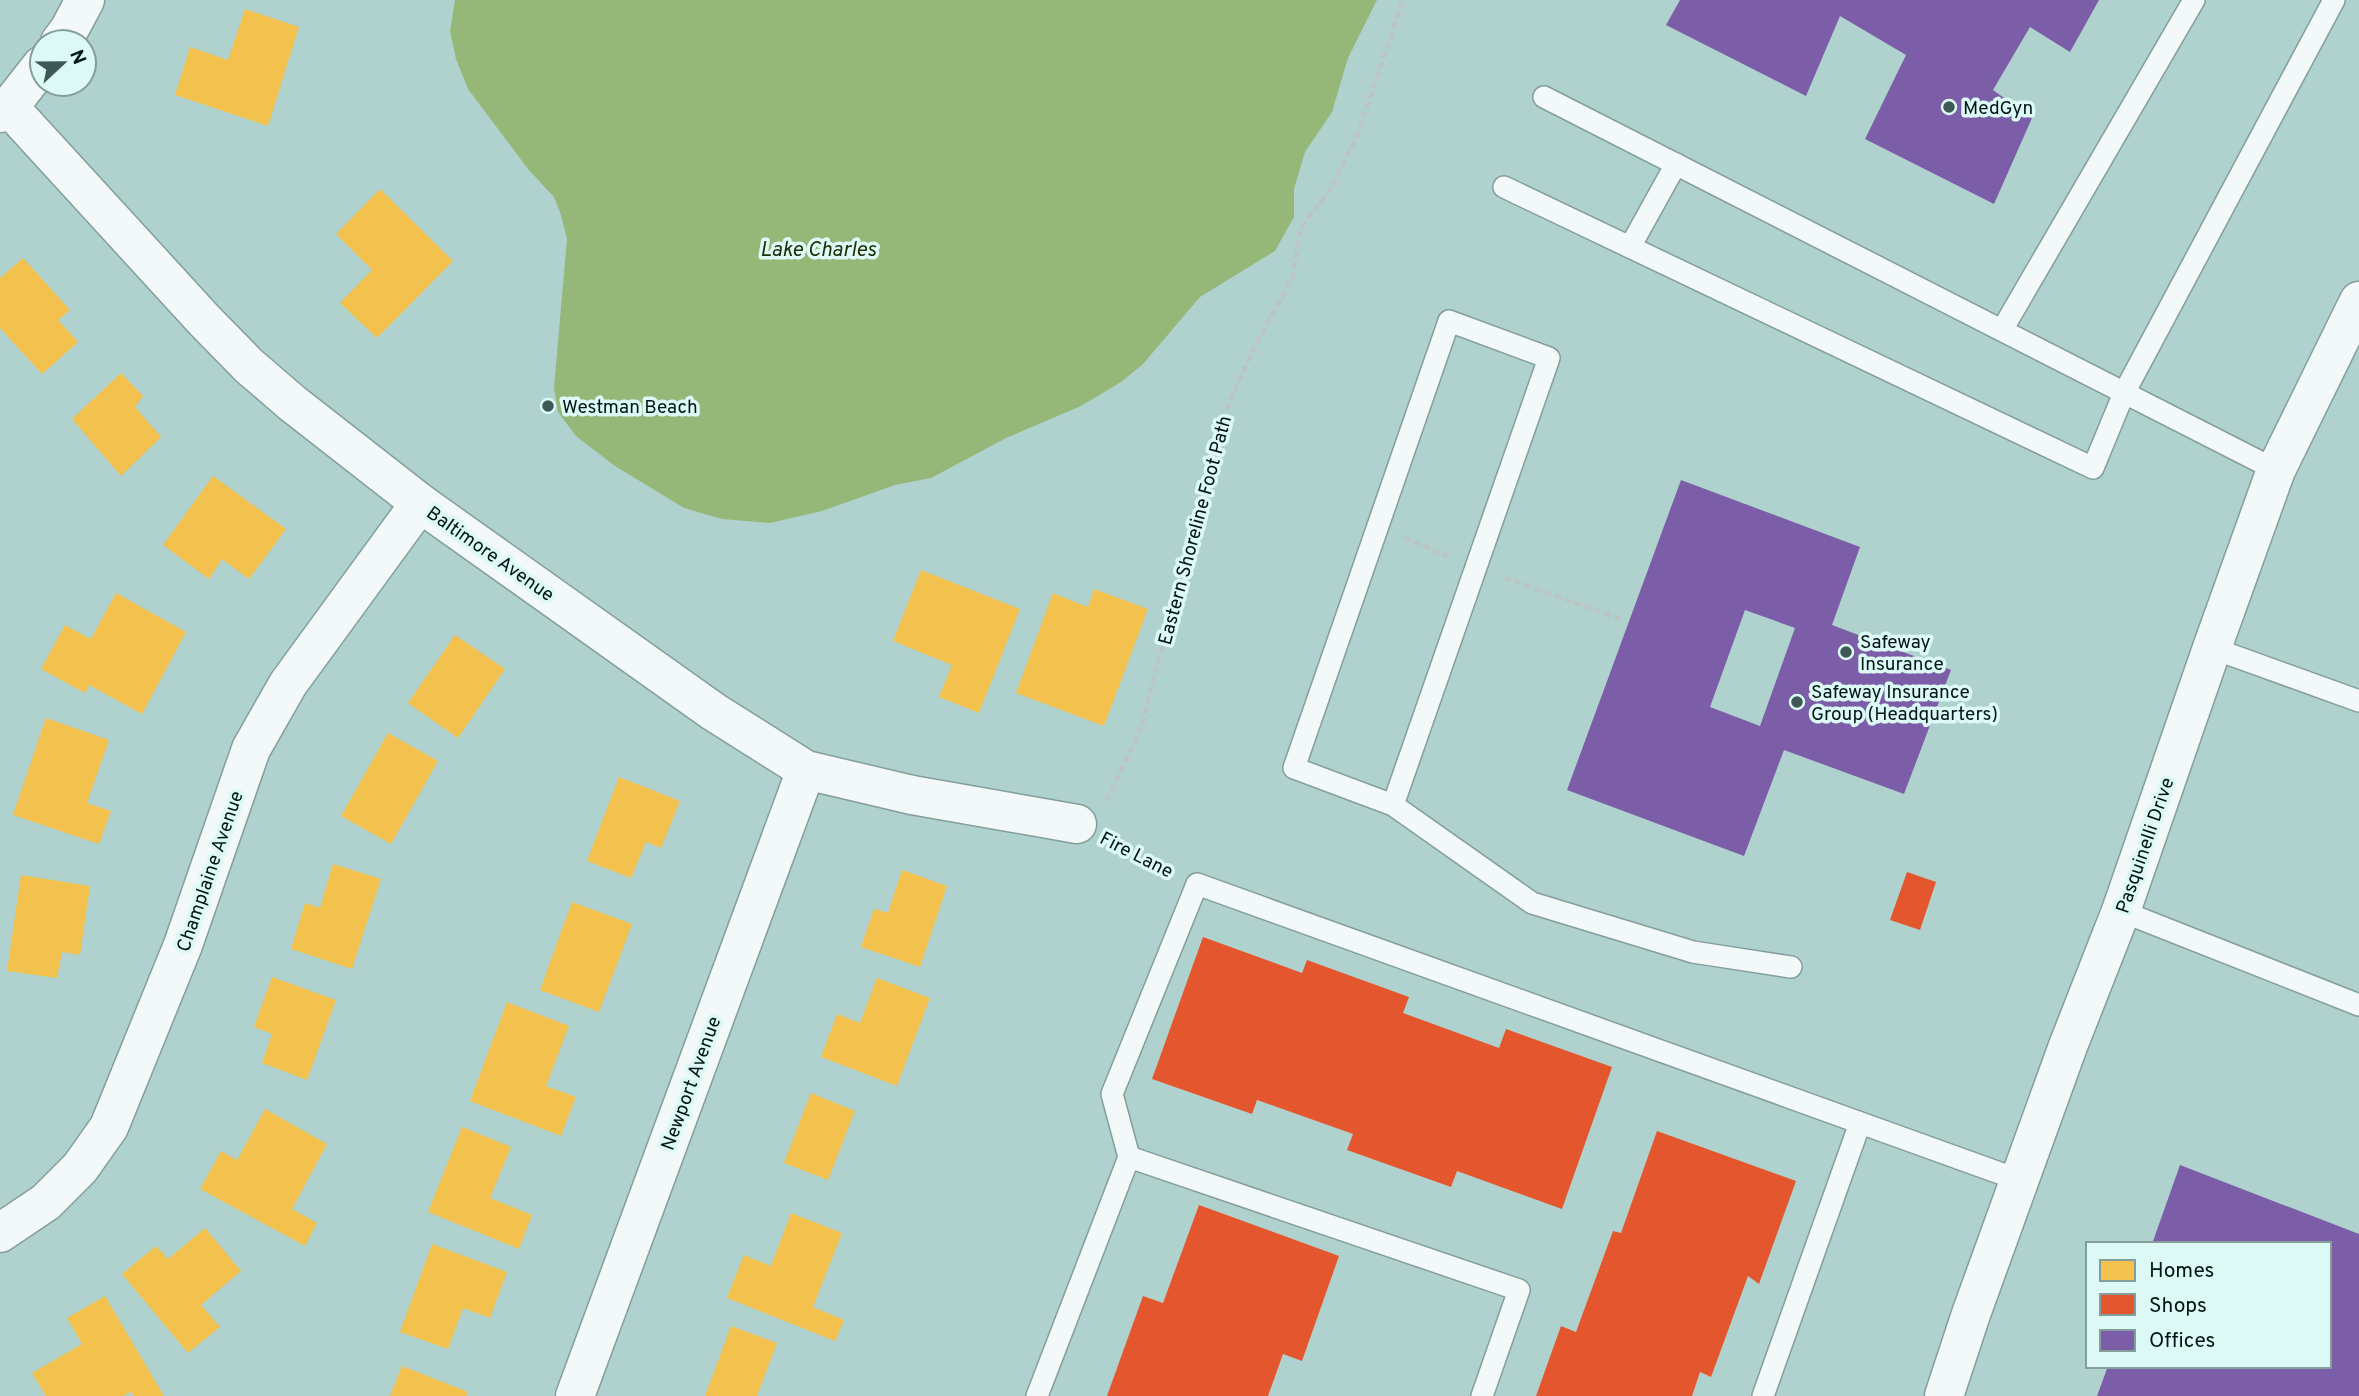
<svg xmlns="http://www.w3.org/2000/svg" width="2359" height="1396" font-family="Overpass,sans-serif">
  <style>
    .water { fill: #95b778 }
    .homes { fill: #f2c14e }
    .shops { fill: #e4572e }
    .offices { fill: #7b5ea7; fill-rule: evenodd }
    .lines { fill: none; stroke-linecap: round; stroke-linejoin: round }
    .service-casing { stroke: #839e9b; stroke-width: 24 }
    .minor-casing { stroke: #839e9b; stroke-width: 41 }
    .tertiary-casing { stroke: #839e9b; stroke-width: 41 }
    .path { stroke: #bbc5c4; stroke-width: 4.5; stroke-dasharray: 7 3.5; stroke-linecap: butt }
    .service { stroke: #f3f8f8; stroke-width: 21 }
    .minor { stroke: #f3f8f8; stroke-width: 38 }
    .tertiary { stroke: #f3f8f8; stroke-width: 38 }
    .poi-dot { fill: #3e5855; stroke: #dcf9f6; stroke-width: 2.5 }
    .labels { text-anchor: middle; stroke-width: 7; stroke-linejoin: round; paint-order: stroke }
    .poi-label { font-size: 19px; fill: #011614; stroke: #dcf9f6; text-anchor: start }
    .street-label { font-size: 19px; fill: #011614; stroke: #dcf9f6 }
    .water-label { font-size: 21px; font-style: italic; fill: #212f09; stroke: #dcf9f6 }
  </style>
  <rect width="100%" height="100%" fill="#b0d2ce"/>
  <path class="water" d="M455,0H1377L1348,58L1332,112L1305,152L1294,189V217L1275,251L1200,297L1143,364L1121,382L1081,406L1006,438L931,478L895,485L822,511L770,523L722,519L684,508L615,466L576,436L558,412L554,388L567,239L561,215L554,197L528,169L468,89L456,59L450,31Z"/>
  <g class="homes">
    <path d="M245,9L299,27L268,126L175,95L190,47L228,60Z"/>
    <path d="M380,189L453,261L377,338L340,303L372,270L336,234Z"/>
    <path d="M23,258L70,310L58,320L78,342L42,374L0,328V278Z"/>
    <path d="M121,373L143,396L135,407L161,437L121,476L72,419Z"/>
    <path d="M213,476L286,529L249,579L222,559L209,579L163,545Z"/>
    <path d="M921,570L1020,609L979,713L939,697L952,665L893,641Z"/>
    <path d="M1094,589L1148,609L1104,726L1016,693L1053,593L1088,607Z"/>
    <path d="M116,593L186,632L142,714L89,685L85,693L41,669L65,625L91,639Z"/>
    <path d="M455,635L505,669L458,738L408,703Z"/>
    <path d="M46,718L109,740L87,803L111,811L99,844L13,815Z"/>
    <path d="M388,733L438,761L391,844L341,816Z"/>
    <path d="M619,777L680,801L661,848L646,842L631,878L587,861Z"/>
    <path d="M333,864L381,879L352,969L291,949L305,903L320,908Z"/>
    <path d="M902,870L947,886L920,967L861,947L874,909L888,913Z"/>
    <path d="M21,875L90,886L80,955L62,952L57,978L7,971Z"/>
    <path d="M572,902L632,924L599,1012L540,990Z"/>
    <path d="M272,977L336,1000L307,1080L262,1063L272,1034L254,1027Z"/>
    <path d="M877,978L930,998L897,1086L821,1057L837,1014L860,1023Z"/>
    <path d="M507,1002L569,1026L546,1086L576,1097L561,1136L470,1101Z"/>
    <path d="M811,1093L855,1111L828,1180L784,1163Z"/>
    <path d="M265,1109L327,1144L292,1209L317,1223L305,1246L200,1189L221,1151L237,1160Z"/>
    <path d="M462,1127L511,1147L490,1198L532,1215L519,1249L428,1212Z"/>
    <path d="M791,1213L842,1233L813,1307L844,1320L835,1341L727,1298L744,1255L771,1266Z"/>
    <path d="M205,1228L241,1271L201,1305L220,1327L188,1353L122,1274L156,1246L168,1259Z"/>
    <path d="M432,1244L507,1272L490,1318L463,1308L448,1349L400,1332Z"/>
    <path d="M105,1296L164,1396H134L131,1392L123,1396H46L32,1373L82,1344L67,1318Z"/>
    <path d="M731,1326L777,1343L757,1396H705Z"/>
    <path d="M402,1366L468,1392L466,1396H390Z"/>
  </g>
  <g class="shops">
    <path d="M1907,872L1936,882L1920,930L1890,920Z"/>
    <path d="M1203,937L1302,973L1307,960L1409,997L1403,1013L1499,1048L1506,1029L1612,1067L1562,1209L1457,1171L1451,1187L1347,1150L1353,1134L1257,1100L1252,1114L1152,1079Z"/>
    <path d="M1657,1131L1796,1181L1759,1284L1748,1276L1711,1377L1700,1372L1692,1396H1536L1561,1326L1576,1332L1613,1231L1621,1233Z"/>
    <path d="M1199,1205L1339,1256L1302,1361L1283,1354L1268,1396H1107L1143,1296L1163,1303Z"/>
  </g>
  <g class="offices">
    <path d="M1680,0H2099L2070,52L2030,27L1993,90L2032,118L1994,204L1865,139L1906,55L1840,16L1806,96L1666,25Z"/>
    <path d="M1681,480L1860,547L1832,625L1951,670L1904,794L1784,750L1744,856L1567,790ZM1745,610L1795,628L1760,726L1710,707Z"/>
    <path d="M2180,1165L2359,1234V1396H2097L2108,1366H2329V1244H2152Z"/>
  </g>
  <g class="lines">
    <defs>
      <g id="service">
        <path d="M1544,97L2276,470"/>
        <path d="M1504,187L2093,468L2124,393L2334,0"/>
        <path d="M1630,247L1676,164"/>
        <path d="M2002,330L2194,0"/>
        <path d="M2212,648L2359,701"/>
        <path d="M1393,805L1549,358L1449,321L1294,768L1393,805L1532,903L1693,952L1791,967"/>
        <path d="M2121,911L2359,1005"/>
        <path d="M1129,1157L1519,1290L1482,1396"/>
        <path d="M1037,1396L1129,1157L1112,1094L1197,884L2019,1180"/>
        <path d="M1763,1396L1860,1123"/>
      </g>
      <g id="minor">
        <path d="M60,42L69,30L85,0"/>
        <path d="M9,107L204,320L249,366L292,403L420,503L714,712L806,770L912,795L1077,824"/>
        <path d="M0,113L9,107L42,65"/>
        <path d="M0,1233L46,1202L80,1168L109,1127L183,945L251,749L288,684L420,503"/>
        <path d="M575,1396L806,770"/>
      </g>
      <path id="tertiary" d="M1944,1396L1971,1314L2068,1046L2121,911L2212,648L2276,470L2359,301"/>
    </defs>
    <use href="#service" class="service-casing"/>
    <use href="#minor" class="minor-casing"/>
    <use href="#tertiary" class="tertiary-casing"/>
    <g class="path">
      <path d="M1404,538L1448,556"/>
      <path d="M1505,578L1624,620"/>
      <path d="M1107,800L1142,726L1159,657L1181,588L1192,524L1219,425L1254,348L1292,279L1301,228L1331,188L1359,131L1403,0"/>
      <path d="M1111,840L1172,871"/>
    </g>
    <use href="#service" class="service"/>
    <use href="#minor" class="minor"/>
    <use href="#tertiary" class="tertiary"/>
  </g>
  <g class="poi-dot">
    <circle cx="1949" cy="107" r="7"/>
    <circle cx="548" cy="406" r="7"/>
    <circle cx="1846" cy="652" r="7"/>
    <circle cx="1797" cy="702" r="7"/>
  </g>
  <g class="labels">
    <g class="poi-label">
      <text x="1963" y="114">MedGyn</text>
      <text x="562" y="413">Westman Beach</text>
      <text x="1860" y="648">Safeway<tspan x="1860" dy="22">Insurance</tspan></text>
      <text x="1811" y="698">Safeway Insurance<tspan x="1811" dy="22">Group (Headquarters)</tspan></text>
    </g>
    <g class="street-label">
      <text transform="translate(1194 530) rotate(-75)" y="7">Eastern Shoreline Foot Path</text>
      <text transform="translate(491 553) rotate(35)" y="7">Baltimore Avenue</text>
      <text transform="translate(2144 845) rotate(-71)" y="7">Pasquinelli Drive</text>
      <text transform="translate(1137 854) rotate(27)" y="7">Fire Lane</text>
      <text transform="translate(209 871) rotate(-71)" y="7">Champlaine Avenue</text>
      <text transform="translate(690 1083) rotate(-70)" y="7">Newport Avenue</text>
    </g>
    <g class="water-label">
      <text x="818" y="256">Lake Charles</text>
    </g>
  </g>
  <rect x="2086" y="1242" width="245" height="126" fill="#dcf9f6" stroke="#849e9c" stroke-width="2"/>
  <rect x="2100" y="1260" width="35" height="21" fill="#f2c14e" stroke="#849e9c" stroke-width="2"/>
  <text x="2149" y="1277" font-size="21" fill="#011614">Homes</text>
  <rect x="2100" y="1294" width="35" height="21" fill="#e4572e" stroke="#849e9c" stroke-width="2"/>
  <text x="2149" y="1312" font-size="21" fill="#011614">Shops</text>
  <rect x="2100" y="1330" width="35" height="21" fill="#7b5ea7" stroke="#849e9c" stroke-width="2"/>
  <text x="2149" y="1347" font-size="21" fill="#011614">Offices</text>
  <g transform="translate(63 63) rotate(68)"><circle r="33" fill="#dcf9f6" stroke="#849e9c" stroke-width="2"/>
  <path d="M0-5L12 26L0 18L-12 26Z" fill="#3e5855"/>
  <text y="-10" font-size="19" font-weight="bold" text-anchor="middle" fill="#011614">N</text>
  </g>
</svg>
